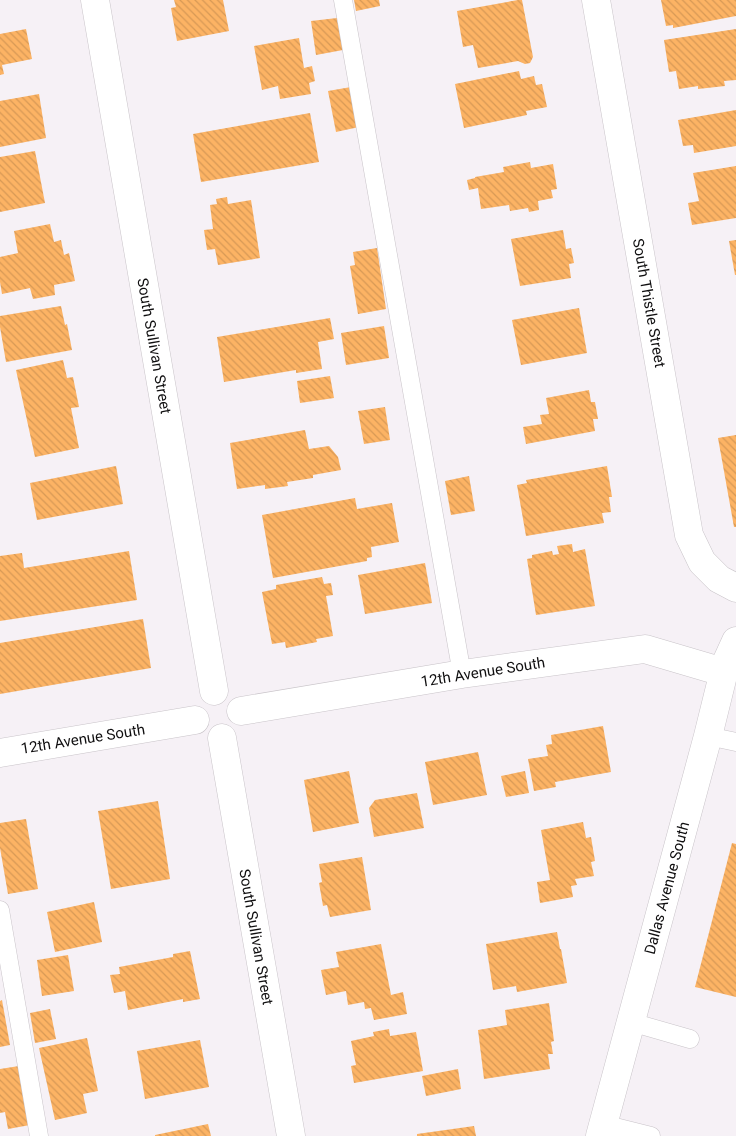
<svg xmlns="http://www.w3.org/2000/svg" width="736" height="1136" font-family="Roboto,sans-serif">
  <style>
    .building { fill: url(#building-back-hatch) }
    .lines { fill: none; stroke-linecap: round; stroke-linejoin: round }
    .service-casing { stroke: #c9c4c9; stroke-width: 19 }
    .minor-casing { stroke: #c9c4c9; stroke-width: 29 }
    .service { stroke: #fff; stroke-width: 18 }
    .minor { stroke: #fff; stroke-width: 28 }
    .labels { text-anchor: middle; stroke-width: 4; stroke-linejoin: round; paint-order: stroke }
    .street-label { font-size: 15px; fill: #0f0e0f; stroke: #fff }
  </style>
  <defs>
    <pattern id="building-back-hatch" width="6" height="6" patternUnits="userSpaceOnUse" patternTransform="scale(1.25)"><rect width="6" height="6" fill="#fcb364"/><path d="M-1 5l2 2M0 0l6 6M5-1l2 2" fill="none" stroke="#d79956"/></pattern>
  </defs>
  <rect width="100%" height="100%" fill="#f6f1f6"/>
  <g class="building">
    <path d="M174,0H223L229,31L177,41L171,8L176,7Z"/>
    <path d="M354,0H379L380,6L356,11Z"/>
    <path d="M518,0H522L533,57L530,63L525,64L518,61L478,68L473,45L463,47L457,11Z"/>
    <path d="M661,0H736V16L673,28V25L666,26Z"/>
    <path d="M337,18L343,50L316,55L311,21Z"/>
    <path d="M26,29L32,59L2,65L4,74L0,75V34Z"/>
    <path d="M736,29V80L724,81L725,86L698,89V86L679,89L676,71L669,72L664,40Z"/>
    <path d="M299,38L304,68L312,66L315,81L309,83L311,94L280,99L278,86L262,90L254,46Z"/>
    <path d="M519,71L521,79L534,76L536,85L542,84L547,107L526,111L527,115L464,128L455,84Z"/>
    <path d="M351,87L359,127L336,132L328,91Z"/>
    <path d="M39,94L46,138L0,147V101Z"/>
    <path d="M736,110V146L694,153L693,145L683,146L678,120Z"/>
    <path d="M310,113L319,162L201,182L193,134Z"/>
    <path d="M35,151L45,203L0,212V157Z"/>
    <path d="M530,162L531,168L553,164L557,189L551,190L553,198L538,201L539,210L529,212L528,208L510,211L509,205L481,209L478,188L469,190L467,180L475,178V177L504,172L503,167Z"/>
    <path d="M736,166V218L692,225L688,203L699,201L693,173Z"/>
    <path d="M227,197L228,204L251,200L260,258L218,265L215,249L207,250L204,230L213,229L210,205L217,204L216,199Z"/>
    <path d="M50,224L54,242L61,240L64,255L69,253L75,281L54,285L55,295L33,299L30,288L2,294L0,282V257L18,253L14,231Z"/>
    <path d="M563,230L566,249L571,248L574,263L569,264L571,278L520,286L511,239Z"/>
    <path d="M736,240V275H735L729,241Z"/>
    <path d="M377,248L386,309L358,314L350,266L355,265L353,252Z"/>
    <path d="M61,306L65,325L67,324L72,350L6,362L0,327V316Z"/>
    <path d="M579,308L587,353L521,365L512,320Z"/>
    <path d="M330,318L334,339L318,342L322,369L296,373V370L224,382L217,337Z"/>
    <path d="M384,326L389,358L346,365L341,333Z"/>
    <path d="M63,360L67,378L73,377L79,407L71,408L79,448L35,457L16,370Z"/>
    <path d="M330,376L334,398L300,403L297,381Z"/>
    <path d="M589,390L591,402H595L598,419H593L595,431L526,444L523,427L542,424L540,415L549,414L546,398Z"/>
    <path d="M385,407L390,440L364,444L358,411Z"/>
    <path d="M305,430L309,449L329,446L338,457L341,470L313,475V478L287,482L288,486L265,489V485L237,489L230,443Z"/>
    <path d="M736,435V527H734L718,438Z"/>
    <path d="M116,466L123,504L37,520L30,483Z"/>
    <path d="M607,466L612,497H609L611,512L602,513L604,523L526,536L517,485L527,483L526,480Z"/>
    <path d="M469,476L475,511L451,515L445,481Z"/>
    <path d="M355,498L357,509L392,503L399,542L371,547L372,557L367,558V561L273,578L262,515Z"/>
    <path d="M572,544L573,552L585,549L595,606L536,615L527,559L532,558V555L552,551L553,555L559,554L557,546Z"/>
    <path d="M129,551L137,600L0,621V556L22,553L24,568Z"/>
    <path d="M425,563L432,603L365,614L358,575Z"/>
    <path d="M322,577L324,584L331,583L333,595L326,596L333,636L316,639L317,642L286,648L285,642L272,644L262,592L276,589V585Z"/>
    <path d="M143,619L151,668L0,694V643Z"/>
    <path d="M603,726L611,772L555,782L556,787L534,791L528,759L548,756L546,745L552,744L551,735Z"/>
    <path d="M478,752L487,795L433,805L425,762Z"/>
    <path d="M349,771L359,823L313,832L304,780Z"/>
    <path d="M525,771L529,793L506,797L501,776Z"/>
    <path d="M417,793L424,828L374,837L369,808L375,800Z"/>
    <path d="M158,801L170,879L111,889L98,811Z"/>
    <path d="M26,819L38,889L8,894L0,848V823Z"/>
    <path d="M583,822L586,838L591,837L595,861L591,862L594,876L575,879L577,885L571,886L573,897L540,903L537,882L550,880L541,830Z"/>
    <path d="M732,843L736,844V997L695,987Z"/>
    <path d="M362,857L371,910L330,917L327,905L323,906L319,883L322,882L319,864Z"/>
    <path d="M94,902L102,942L55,952L47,912Z"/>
    <path d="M557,932L560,949H561L567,983L517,992L516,986L493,990L486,944Z"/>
    <path d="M381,944L391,995L403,992L407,1014L374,1020L371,1008L365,1009L364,1002L348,1005L346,991L326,995L321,970L339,967L336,952Z"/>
    <path d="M190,951L200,999L183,1002V999L128,1010L125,991L114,993L110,975L120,974L119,967L173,957V954Z"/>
    <path d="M68,955L74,991L42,996L37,960Z"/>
    <path d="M2,1000L10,1045L0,1047V1001Z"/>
    <path d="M549,1003L554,1041L551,1042L553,1054H548L550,1069L484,1079L478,1030L507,1025L505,1010Z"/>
    <path d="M50,1009L56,1039L35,1043L30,1013Z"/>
    <path d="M389,1029L390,1036L416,1032L423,1071L354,1083L351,1066L356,1065L351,1041L374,1036L373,1032Z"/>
    <path d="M87,1038L98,1091L83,1094L87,1113L55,1120L39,1048Z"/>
    <path d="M200,1040L209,1087L145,1099L137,1051Z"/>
    <path d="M19,1066L30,1125L8,1129L5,1112L0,1113V1069Z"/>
    <path d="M458,1069L461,1089L426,1096L422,1076Z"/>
    <path d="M208,1124L211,1136H155V1135Z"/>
    <path d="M474,1126L476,1136H417V1134Z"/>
  </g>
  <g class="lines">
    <defs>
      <g id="service">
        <path d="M343,0L462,674"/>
        <path d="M708,736L736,742"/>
        <path d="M0,910L39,1136"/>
        <path d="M631,1022L690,1039"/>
        <path d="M603,1124L651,1136"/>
      </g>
      <g id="minor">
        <path d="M95,0L214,691"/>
        <path d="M596,0L689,535L702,562L719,579L736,588"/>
        <path d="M241,711L462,674L645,649L723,672"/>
        <path d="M222,738L291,1136"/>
        <path d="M0,753L195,720"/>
        <path d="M600,1136L708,736L726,663L736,641"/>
      </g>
    </defs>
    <use href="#service" class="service-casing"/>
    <use href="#minor" class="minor-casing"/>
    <use href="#service" class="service"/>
    <use href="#minor" class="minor"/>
  </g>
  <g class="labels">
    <g class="street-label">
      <text transform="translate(649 303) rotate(80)" y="5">South Thistle Street</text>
      <text transform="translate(154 346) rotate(80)" y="5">South Sullivan Street</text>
      <text transform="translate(483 672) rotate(-9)" y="5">12th Avenue South</text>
      <text transform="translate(83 739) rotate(-9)" y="5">12th Avenue South</text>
      <text transform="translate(667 888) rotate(-75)" y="5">Dallas Avenue South</text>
      <text transform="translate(256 937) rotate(80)" y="5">South Sullivan Street</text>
    </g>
  </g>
</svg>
